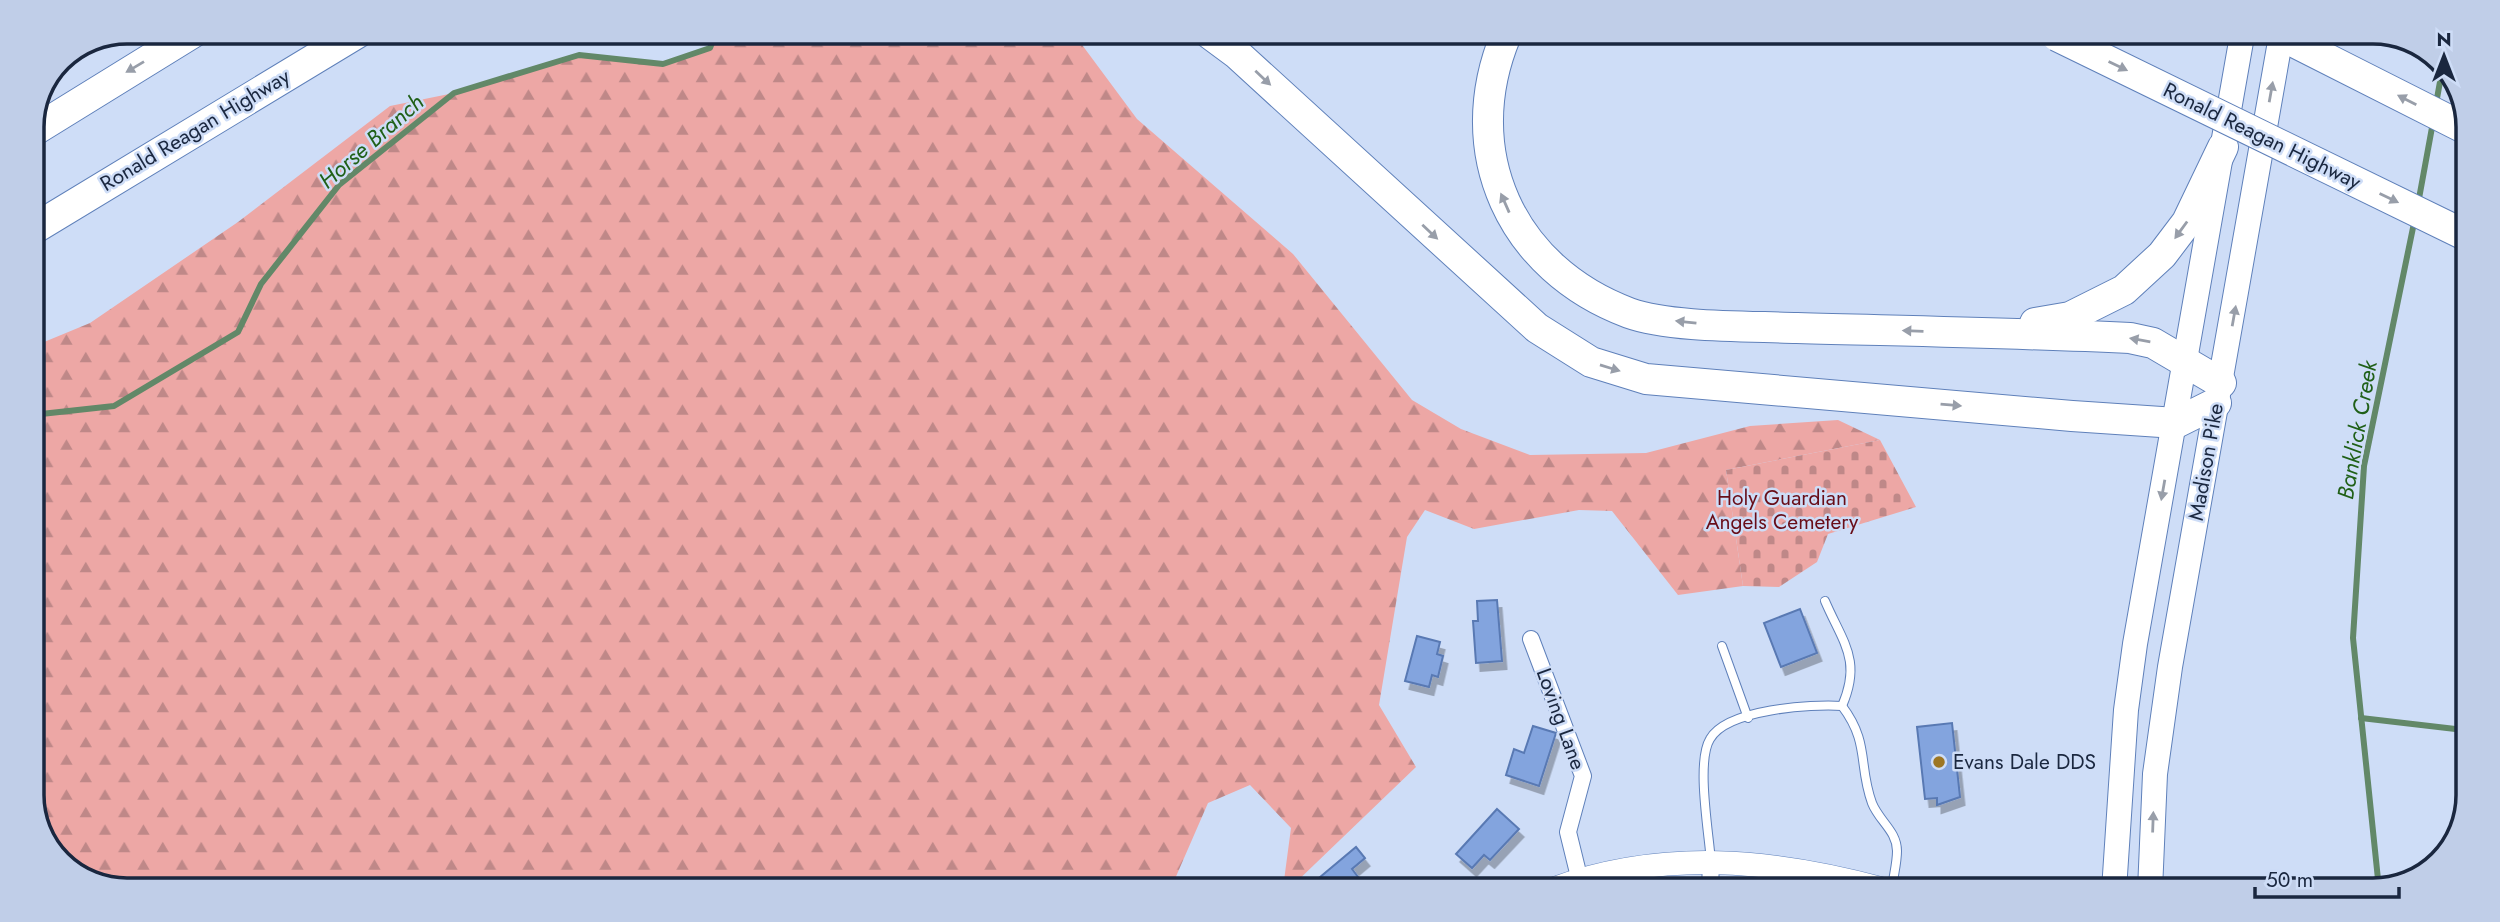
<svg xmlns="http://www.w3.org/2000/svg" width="2500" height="922" font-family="Jost,sans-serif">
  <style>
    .forest { fill: url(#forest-firs) }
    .cemetery { fill: url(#cemetery-stones) }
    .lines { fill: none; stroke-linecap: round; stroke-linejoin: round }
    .stream { stroke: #628868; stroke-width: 6 }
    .building { fill: #83a4de; stroke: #5979b3; stroke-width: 2; filter: url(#shadow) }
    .lane-casing { stroke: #5f80ba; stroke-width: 10 }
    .street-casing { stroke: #5f80ba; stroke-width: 18 }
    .secondary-casing { stroke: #5f80ba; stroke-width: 24 }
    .primary-casing { stroke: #5f80ba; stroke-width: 26 }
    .highway-casing { stroke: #5f80ba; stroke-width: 32 }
    .lane { stroke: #fff; stroke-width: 8 }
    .street { stroke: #fff; stroke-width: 16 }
    .secondary { stroke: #fff; stroke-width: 23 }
    .primary { stroke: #fff; stroke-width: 24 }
    .highway { stroke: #fff; stroke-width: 30 }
    .highway-bridge-casing { stroke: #5f80ba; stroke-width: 32; stroke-linecap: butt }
    .highway-bridge { stroke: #fff; stroke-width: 30 }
    .oneway { fill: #989ea9 }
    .poi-dot { fill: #9d7623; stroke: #ceddf7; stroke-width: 2.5 }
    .labels { text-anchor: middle; stroke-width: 5; stroke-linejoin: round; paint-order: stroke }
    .street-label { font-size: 21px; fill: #1a273f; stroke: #ceddf7 }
    .park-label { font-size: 21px; fill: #680d18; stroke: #ceddf7 }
    .poi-label { font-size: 21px; fill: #1a273f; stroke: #ceddf7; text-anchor: start }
    .water-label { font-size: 23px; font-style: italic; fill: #206018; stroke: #ceddf7 }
    .rim { fill: none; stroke: #1a273f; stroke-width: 3.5 }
  </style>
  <defs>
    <pattern id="forest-firs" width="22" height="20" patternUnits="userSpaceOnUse" patternTransform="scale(1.75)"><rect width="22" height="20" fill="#eda7a5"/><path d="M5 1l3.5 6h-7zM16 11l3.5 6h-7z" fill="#bf8888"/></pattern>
    <pattern id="cemetery-stones" width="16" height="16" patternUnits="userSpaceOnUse" patternTransform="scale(1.75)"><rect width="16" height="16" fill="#eda7a5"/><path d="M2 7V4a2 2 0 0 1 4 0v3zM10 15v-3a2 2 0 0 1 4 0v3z" fill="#bf8888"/></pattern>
    <filter id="shadow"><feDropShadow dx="4.5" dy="8" stdDeviation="0" flood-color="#0004"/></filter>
  </defs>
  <rect width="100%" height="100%" fill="#ceddf7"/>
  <path class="forest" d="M716,33L1074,34L1137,119L1293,254L1412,400L1461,429L1530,455L1646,453L1750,426L1838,420L1880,440L1726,470L1743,586L1678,595L1612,511L1579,510L1474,529L1425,510L1407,537L1379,705L1416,767L1290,888H1283L1291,828L1250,785L1208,803L1171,888L96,885L51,853L32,801V347L90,323L238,222L390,106L454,93L579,55L663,64L710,48Z"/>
  <path class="cemetery" d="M1880,440L1916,507L1828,534L1817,562L1779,587L1743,586L1726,470Z"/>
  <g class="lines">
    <g class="stream">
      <path d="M2436,104L2443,65"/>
      <path d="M2418,204L2433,122"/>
      <path d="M32,415L114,406L238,332L261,284L339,185L454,93L579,55L663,64L710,48L716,33"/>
      <path d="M2361,718L2464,730"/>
      <path d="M2379,889L2353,638L2364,466L2415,218"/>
    </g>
  </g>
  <g class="building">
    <path d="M1497,600L1502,661L1476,663L1473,621H1478L1477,601Z"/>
    <path d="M1800,609L1817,653L1781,667L1764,623Z"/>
    <path d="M1417,636L1440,642L1437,654L1443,656L1438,677L1432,675L1429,687L1405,681Z"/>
    <path d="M1952,723L1960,797L1937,805V798L1925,799L1917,727Z"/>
    <path d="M1533,726L1556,733L1539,786L1506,775L1514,749L1524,753Z"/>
    <path d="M1497,809L1519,829L1490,860L1484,855L1472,868L1456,854Z"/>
    <path d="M1356,847L1365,858L1352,869L1361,881L1353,888H1307Z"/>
  </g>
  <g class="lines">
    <defs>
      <g id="lane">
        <path d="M1825,601C1843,643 1862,660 1842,706"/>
        <path d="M1722,646L1748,718"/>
        <path d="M1711,862C1709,833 1696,762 1710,739C1727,709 1811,704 1842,706C1870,743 1858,765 1872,803C1879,821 1897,831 1897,851C1897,864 1893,877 1892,889"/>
      </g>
      <g id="street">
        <path d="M1531,639L1583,776L1568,832L1580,881"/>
        <path d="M1710,889L1711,862"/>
      </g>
      <path id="secondary" d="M1553,889C1663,849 1772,859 1883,889"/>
      <g id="primary">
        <path d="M2114,890L2126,710L2135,644L2242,36"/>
        <path d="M2150,890L2155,774L2170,667L2281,36"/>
      </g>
      <g id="highway">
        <path d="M1210,34L1237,54L1537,328L1591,362L1646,379L2072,416L2176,423L2216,403"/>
        <path d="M1506,35C1457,152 1511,269 1629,313C1671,328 1751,326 1797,328C1908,331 2019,333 2130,338L2153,343L2221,383"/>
        <path d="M2282,36L2468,130"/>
        <path d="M32,132L194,32"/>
        <path d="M32,230L359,32"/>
        <path d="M2035,323L2070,317L2124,290L2162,255L2187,222L2223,147"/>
      </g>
    </defs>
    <use href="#lane" class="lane-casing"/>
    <use href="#street" class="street-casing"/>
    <use href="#secondary" class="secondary-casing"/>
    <use href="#primary" class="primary-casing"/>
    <use href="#highway" class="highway-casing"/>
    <use href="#lane" class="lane"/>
    <use href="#street" class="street"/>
    <use href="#secondary" class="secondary"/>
    <use href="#primary" class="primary"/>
    <use href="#highway" class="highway"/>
    <defs>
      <path id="highway-bridge" d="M2057,36L2467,236"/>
    </defs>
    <use href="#highway-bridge" class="highway-bridge-casing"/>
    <use href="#highway-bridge" class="highway-bridge"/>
  </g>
  <defs><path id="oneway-solid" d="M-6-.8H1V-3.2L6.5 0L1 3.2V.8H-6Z" transform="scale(1.75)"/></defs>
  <g class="oneway">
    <use href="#oneway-solid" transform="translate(2118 66) rotate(26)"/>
    <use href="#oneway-solid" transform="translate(135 67) rotate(149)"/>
    <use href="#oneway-solid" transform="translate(1263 78) rotate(43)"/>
    <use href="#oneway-solid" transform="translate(2271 92) rotate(-80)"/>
    <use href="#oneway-solid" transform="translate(2407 100) rotate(-153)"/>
    <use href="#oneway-solid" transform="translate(2389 198) rotate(26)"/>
    <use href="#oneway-solid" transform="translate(1505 203) rotate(-114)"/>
    <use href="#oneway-solid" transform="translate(2181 230) rotate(126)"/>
    <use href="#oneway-solid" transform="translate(1430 232) rotate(43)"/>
    <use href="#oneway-solid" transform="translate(2234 316) rotate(-80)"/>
    <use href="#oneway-solid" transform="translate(1686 322) rotate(-174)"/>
    <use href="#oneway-solid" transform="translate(1913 331) rotate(-178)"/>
    <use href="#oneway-solid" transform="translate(2140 340) rotate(-170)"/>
    <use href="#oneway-solid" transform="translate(1610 368) rotate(17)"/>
    <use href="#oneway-solid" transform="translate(1951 405) rotate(5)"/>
    <use href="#oneway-solid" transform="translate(2163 490) rotate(100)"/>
    <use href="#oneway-solid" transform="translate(2153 822) rotate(-88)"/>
  </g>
  <circle class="poi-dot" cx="1939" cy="762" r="7"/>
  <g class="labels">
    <g class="street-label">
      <text transform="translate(195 130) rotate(-31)" y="7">Ronald Reagan Highway</text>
      <text transform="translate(2262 136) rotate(26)" y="7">Ronald Reagan Highway</text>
      <text transform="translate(2206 462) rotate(-80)" y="7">Madison Pike</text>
      <text transform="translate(1561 719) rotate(70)" y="7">Loving Lane</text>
    </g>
    <g class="park-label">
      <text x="1782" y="505">Holy Guardian<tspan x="1782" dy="24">Angels Cemetery</tspan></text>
    </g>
    <g class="poi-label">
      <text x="1953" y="769">Evans Dale DDS</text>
    </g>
    <g class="water-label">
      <text transform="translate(371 141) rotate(-41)" y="8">Horse Branch</text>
      <text transform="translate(2357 430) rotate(-80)" y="8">Banklick Creek</text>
    </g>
  </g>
  <path d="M0 0H2500V922H0ZM127 44H2373A83 83 0 0 1 2456 127V795A83 83 0 0 1 2373 878H127A83 83 0 0 1 44 795V127A83 83 0 0 1 127 44Z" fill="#c0cee8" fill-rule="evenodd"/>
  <path class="rim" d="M127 44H2373A83 83 0 0 1 2456 127V795A83 83 0 0 1 2373 878H127A83 83 0 0 1 44 795V127A83 83 0 0 1 127 44Z"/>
  <g transform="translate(2444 56)" stroke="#ceddf7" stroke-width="5" paint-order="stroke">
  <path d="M0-5L12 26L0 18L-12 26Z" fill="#1a273f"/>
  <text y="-10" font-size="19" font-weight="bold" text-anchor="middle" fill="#1a273f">N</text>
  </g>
  <path d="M2255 887v10h144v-10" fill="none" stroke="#1a273f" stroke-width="3.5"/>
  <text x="2266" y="887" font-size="21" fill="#1a273f" stroke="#ceddf7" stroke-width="5" paint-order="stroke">50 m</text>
</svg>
